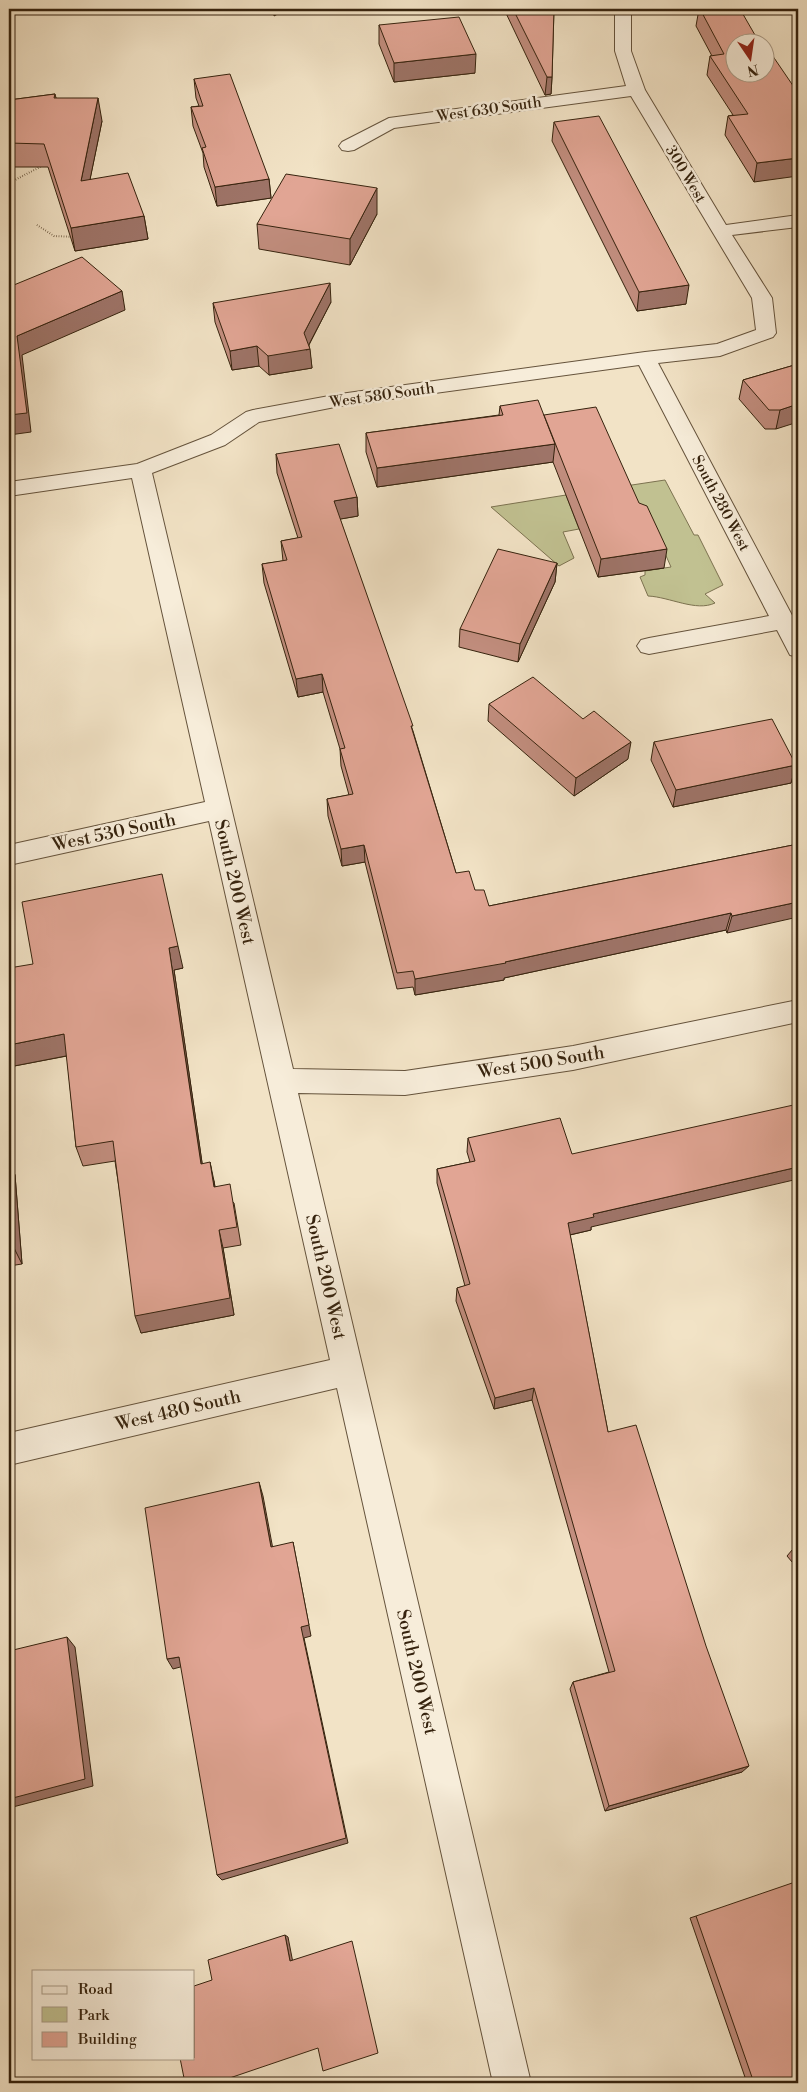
<svg xmlns="http://www.w3.org/2000/svg" width="807" height="2092" font-family="'Libre Bodoni',serif">
  <style>
    .green { fill: #c1c191; stroke: #7c7250 }
    .lines { fill: none; stroke-linecap: round; stroke-linejoin: round }
    .minor-casing { stroke: #65533c; stroke-width: 2 }
    .path { stroke: #36230e; stroke-width: 2; stroke-dasharray: 0.5 2; stroke-linecap: butt }
    .minor { fill: #f7edda; fill-rule: evenodd }
    .wall { fill: #c28e7f; stroke: #36230e }
    .shaded-wall { fill: #9e7468; stroke: #36230e }
    .building { fill: #e1a594; stroke: #36230e }
    .labels { text-anchor: middle; stroke-width: 5; stroke-linejoin: round; paint-order: stroke }
    .far-street-label { font-size: 15px; fill: #36230e; stroke: #f7edda }
    .street-label { font-size: 18px; fill: #36230e; stroke: #f7edda }
  </style>
  <rect width="100%" height="100%" fill="#f2e3c6"/>
  <filter id="stains"><feTurbulence type="fractalNoise" baseFrequency=".004" numOctaves="4"/><feColorMatrix values="0 0 0 0 .2 0 0 0 0 .09 0 0 0 0 .02 0 0 0 .5 -.17"/></filter>
  <radialGradient id="worn" r=".72"><stop offset=".6" stop-color="#630" stop-opacity="0"/><stop offset="1" stop-color="#630" stop-opacity=".3"/></radialGradient>
  <g class="green">
    <path d="M665,480L694,535H698L723,585L705,594L715,603C696,612 670,597 648,596L640,577L645,575V571L671,567L659,540L612,488Z"/>
    <path d="M566,495L579,529L563,532L574,558L559,566L491,507Z"/>
  </g>
  <g class="lines">
    <defs>
      <path id="minor" d="M615,9H631V51L645,90L726,225L798,215V227L732,235L772,298L776,333L773,337L720,356L658,363L795,621L798,628V657L790,655L777,630L649,654L641,652L637,646L641,640L649,638L769,616L639,365L340,406L259,422L225,445L152,473L293,1069L405,1071L573,1046L798,1000V1022L573,1070L405,1095L298,1093L531,2083H493L337,1388L9,1465V1433L330,1360L209,821L9,865V845L205,802L132,478L9,496V482L137,464L211,435L246,412L253,410L340,394L645,352L717,344L756,330L752,298L631,96L394,128L354,150L348,151L342,150L339,146L342,142L389,118L626,86L615,51Z"/>
    </defs>
    <use href="#minor" class="minor-casing"/>
    <g class="path">
      <path d="M9,183L42,166"/>
      <path d="M37,225L54,236L75,237"/>
    </g>
    <use href="#minor" class="minor"/>
  </g>
  <g class="wall">
    <path d="M504,9H554L552,77L551,94L545,95Z"/>
    <path d="M699,9L734,42L798,93L754,182L725,135L728,116L733,115L707,75L710,56H712L696,26Z"/>
    <path d="M379,25L475,73L394,82L379,44Z"/>
    <path d="M194,79L269,179L271,198L217,206L204,167L203,153L193,126L191,107L199,106L196,98Z"/>
    <path d="M55,94L56,98L102,121L90,179L144,216L148,239L75,251L48,167H9V100Z"/>
    <path d="M554,122L686,304L637,311L552,141Z"/>
    <path d="M377,214L350,265L259,249L257,224Z"/>
    <path d="M331,302L309,345L312,368L269,375L259,366L232,370L215,322L213,303Z"/>
    <path d="M798,364L776,429H765L739,399L743,380Z"/>
    <path d="M500,406L544,415L664,568L598,577L553,462L377,487L366,452V433L499,415Z"/>
    <path d="M276,454L357,497L358,516L340,519L413,731L456,873L475,890L489,906L798,844L727,933L726,930L504,978V980L415,995L413,987L397,989L365,862L342,866L328,816L327,799L349,795L341,766L340,749L323,692L298,697L264,583L262,564L283,561L281,541L298,538L277,473Z"/>
    <path d="M557,563L555,582L518,662L459,647L460,629Z"/>
    <path d="M489,704L628,759L574,796L488,721Z"/>
    <path d="M654,742L796,765L791,783L673,807L651,760Z"/>
    <path d="M9,968H183L174,970L202,1163L214,1181L215,1187L234,1203L241,1245L223,1248L234,1315L141,1333L115,1161L83,1166L76,1147L67,1056L9,1067Z"/>
    <path d="M468,1138L591,1227V1230L570,1235L608,1432L742,1772L605,1811L570,1689L573,1682L609,1672L532,1400L494,1409L456,1301L457,1288L465,1286L437,1183V1169L470,1162L467,1152Z"/>
    <path d="M9,1161L15,1175L22,1264L9,1266Z"/>
    <path d="M798,1543V1569L787,1556Z"/>
    <path d="M696,1916L798,2083H747L690,1918Z"/>
  </g>
  <g class="shaded-wall">
    <path d="M9,9H32L9,12Z"/>
    <path d="M274,9H287L274,16Z"/>
    <path d="M476,54L475,73L394,82V63Z"/>
    <path d="M547,77H552L551,94L545,95Z"/>
    <path d="M98,98L102,121L85,204L81,181Z"/>
    <path d="M798,158V176L754,182L757,163Z"/>
    <path d="M269,179L271,198L217,206L215,187Z"/>
    <path d="M377,188V214L350,265V239Z"/>
    <path d="M144,216L148,239L75,251L71,228Z"/>
    <path d="M330,283L331,302L306,350L310,349L312,368L269,375L268,356L304,333Z"/>
    <path d="M689,285L686,304L637,311L639,292Z"/>
    <path d="M122,291L125,310L22,355L31,432L9,435V415L17,336Z"/>
    <path d="M257,346L259,366L232,370L230,351Z"/>
    <path d="M798,404V422L776,429L780,410Z"/>
    <path d="M555,444L553,462L377,487V468Z"/>
    <path d="M357,497L358,516L335,520L334,501Z"/>
    <path d="M667,549L664,568L598,577L601,559Z"/>
    <path d="M557,563L555,582L518,662L520,644Z"/>
    <path d="M322,674L323,692L298,697L296,679Z"/>
    <path d="M631,742L628,759L574,796L576,778Z"/>
    <path d="M796,765L791,783L673,807L676,790Z"/>
    <path d="M364,845L365,862L342,866L341,849Z"/>
    <path d="M798,902V917L727,933L732,916Z"/>
    <path d="M731,913L726,930L504,978V980L415,995V979L505,962Z"/>
    <path d="M178,946L183,968L174,970L205,1183L201,1164L169,948Z"/>
    <path d="M64,1034L71,1055L9,1067V1045Z"/>
    <path d="M9,1161L15,1175L22,1264L13,1246L9,1189Z"/>
    <path d="M210,1162L214,1181L218,1206L214,1187Z"/>
    <path d="M798,1167V1179L591,1227V1230L565,1236L568,1223L593,1214Z"/>
    <path d="M219,1230L223,1248L234,1315L141,1333L135,1316Z"/>
    <path d="M534,1388L532,1400L494,1409L495,1398Z"/>
    <path d="M259,1482L263,1496L275,1560L271,1547Z"/>
    <path d="M293,1542L311,1636L304,1638L348,1843L222,1880L217,1875L301,1627Z"/>
    <path d="M67,1637L75,1647L93,1786L9,1808V1799Z"/>
    <path d="M179,1657L184,1666L173,1669L167,1659Z"/>
    <path d="M749,1766L742,1772L605,1811L609,1806Z"/>
    <path d="M285,1935L288,1937L293,1963L290,1961Z"/>
  </g>
  <g class="building">
    <path d="M513,9H554L552,77H547Z"/>
    <path d="M700,9H740L759,42H734V72H764V49H768L798,93V158L757,163L728,116L748,114L710,56L724,54Z"/>
    <path d="M459,17L476,54L394,63L379,25Z"/>
    <path d="M230,74L269,179L215,187L202,148L206,147L191,107L203,106L194,79Z"/>
    <path d="M55,94L54,98H98L81,181L128,173L144,216L71,228L44,144L9,143V100Z"/>
    <path d="M599,116L689,285L639,292L554,122Z"/>
    <path d="M286,174L377,188L350,239L257,224Z"/>
    <path d="M82,257L122,291L17,336L27,413L9,415V287Z"/>
    <path d="M330,283L304,333L310,349L268,356L257,346L230,351L213,303Z"/>
    <path d="M798,364V404L780,410H769L743,380Z"/>
    <path d="M538,400L555,444L377,468L366,433L503,415L500,406Z"/>
    <path d="M596,407L639,503L647,506L667,549L601,559L544,415Z"/>
    <path d="M339,444L357,497L334,501L413,726H411L456,873L469,871L475,890H484L489,906L798,844V902L732,916L731,913L505,962L506,963L415,979L413,971L397,973L364,845L341,849L327,799L353,794L340,749L345,748L322,674L296,679L262,564L287,560L281,541L302,537L276,454Z"/>
    <path d="M498,549L557,563L520,644L460,629Z"/>
    <path d="M533,677L583,719L594,711L631,742L576,778L489,704Z"/>
    <path d="M772,719L796,765L676,790L654,742Z"/>
    <path d="M162,874L178,946L169,948L201,1164L210,1162L214,1187L230,1184L237,1227L219,1230L230,1298L135,1316L113,1141L76,1147L64,1034L9,1045V968L33,964L22,902Z"/>
    <path d="M798,1104V1167L593,1214L594,1217L568,1223L608,1432L636,1425L706,1646L749,1766L609,1806L573,1682L615,1671L534,1388L495,1398L457,1288L470,1284L437,1169L475,1161L468,1138L560,1118L572,1154Z"/>
    <path d="M9,1189L13,1246L9,1247Z"/>
    <path d="M259,1482L271,1547L293,1542L309,1625L301,1627L346,1838L217,1875L179,1657L167,1659L145,1508Z"/>
    <path d="M67,1637L85,1779L9,1799V1651Z"/>
    <path d="M798,1881V2083H754L696,1916Z"/>
    <path d="M285,1935L290,1961L352,1941L378,2053L323,2071L318,2048L215,2083H185L180,2058H194V1986L212,1980L208,1960Z"/>
  </g>
  <g class="labels">
    <g class="far-street-label">
      <text transform="translate(489 109) rotate(-8)" y="5">West 630 South</text>
      <text transform="translate(686 174) rotate(59)" y="5">300 West</text>
      <text transform="translate(382 395) rotate(-8)" y="5">West 580 South</text>
      <text transform="translate(721 503) rotate(62)" y="5">South 280 West</text>
    </g>
    <g class="street-label">
      <text transform="translate(114 832) rotate(-12)" y="6">West 530 South</text>
      <text transform="translate(235 882) rotate(77)" y="6">South 200 West</text>
      <text transform="translate(541 1062) rotate(-9)" y="6">West 500 South</text>
      <text transform="translate(326 1277) rotate(77)" y="6">South 200 West</text>
      <text transform="translate(178 1410) rotate(-13)" y="6">West 480 South</text>
      <text transform="translate(417 1672) rotate(77)" y="6">South 200 West</text>
    </g>
  </g>
  <rect width="807" height="2092" fill="none" stroke="#f2e3c6" stroke-width="30"/>
  <rect x="10" y="10" width="787" height="2072" fill="none" stroke="#36230e" stroke-width="2.5"/>
  <rect x="15" y="15" width="777" height="2062" fill="none" stroke="#36230e"/>
  <rect x="32" y="1970" width="162" height="90" fill="#f7edda" stroke="#aa9c88"/>
  <rect x="42" y="1986" width="25" height="8" fill="#f7edda" stroke="#aa9c88"/>
  <text x="78" y="1994" font-size="15" fill="#36230e">Road</text>
  <rect x="42" y="2007" width="25" height="15" fill="#c1c191" stroke="#aa9c88"/>
  <text x="78" y="2020" font-size="15" fill="#36230e">Park</text>
  <rect x="42" y="2032" width="25" height="15" fill="#e1a594" stroke="#aa9c88"/>
  <text x="78" y="2044" font-size="15" fill="#36230e">Building</text>
  <g transform="translate(750 58) rotate(167)"><circle r="24" fill="#f7edda" stroke="#aa9c88"/>
  <path d="M0-4L9 19L0 12L-9 19Z" fill="#8f2418"/>
  <text y="-8" font-size="14" font-weight="bold" text-anchor="middle" fill="#36230e">N</text>
  </g>
  <rect width="100%" height="100%" filter="url(#stains)"/>
  <rect width="100%" height="100%" fill="url(#worn)"/>
</svg>
